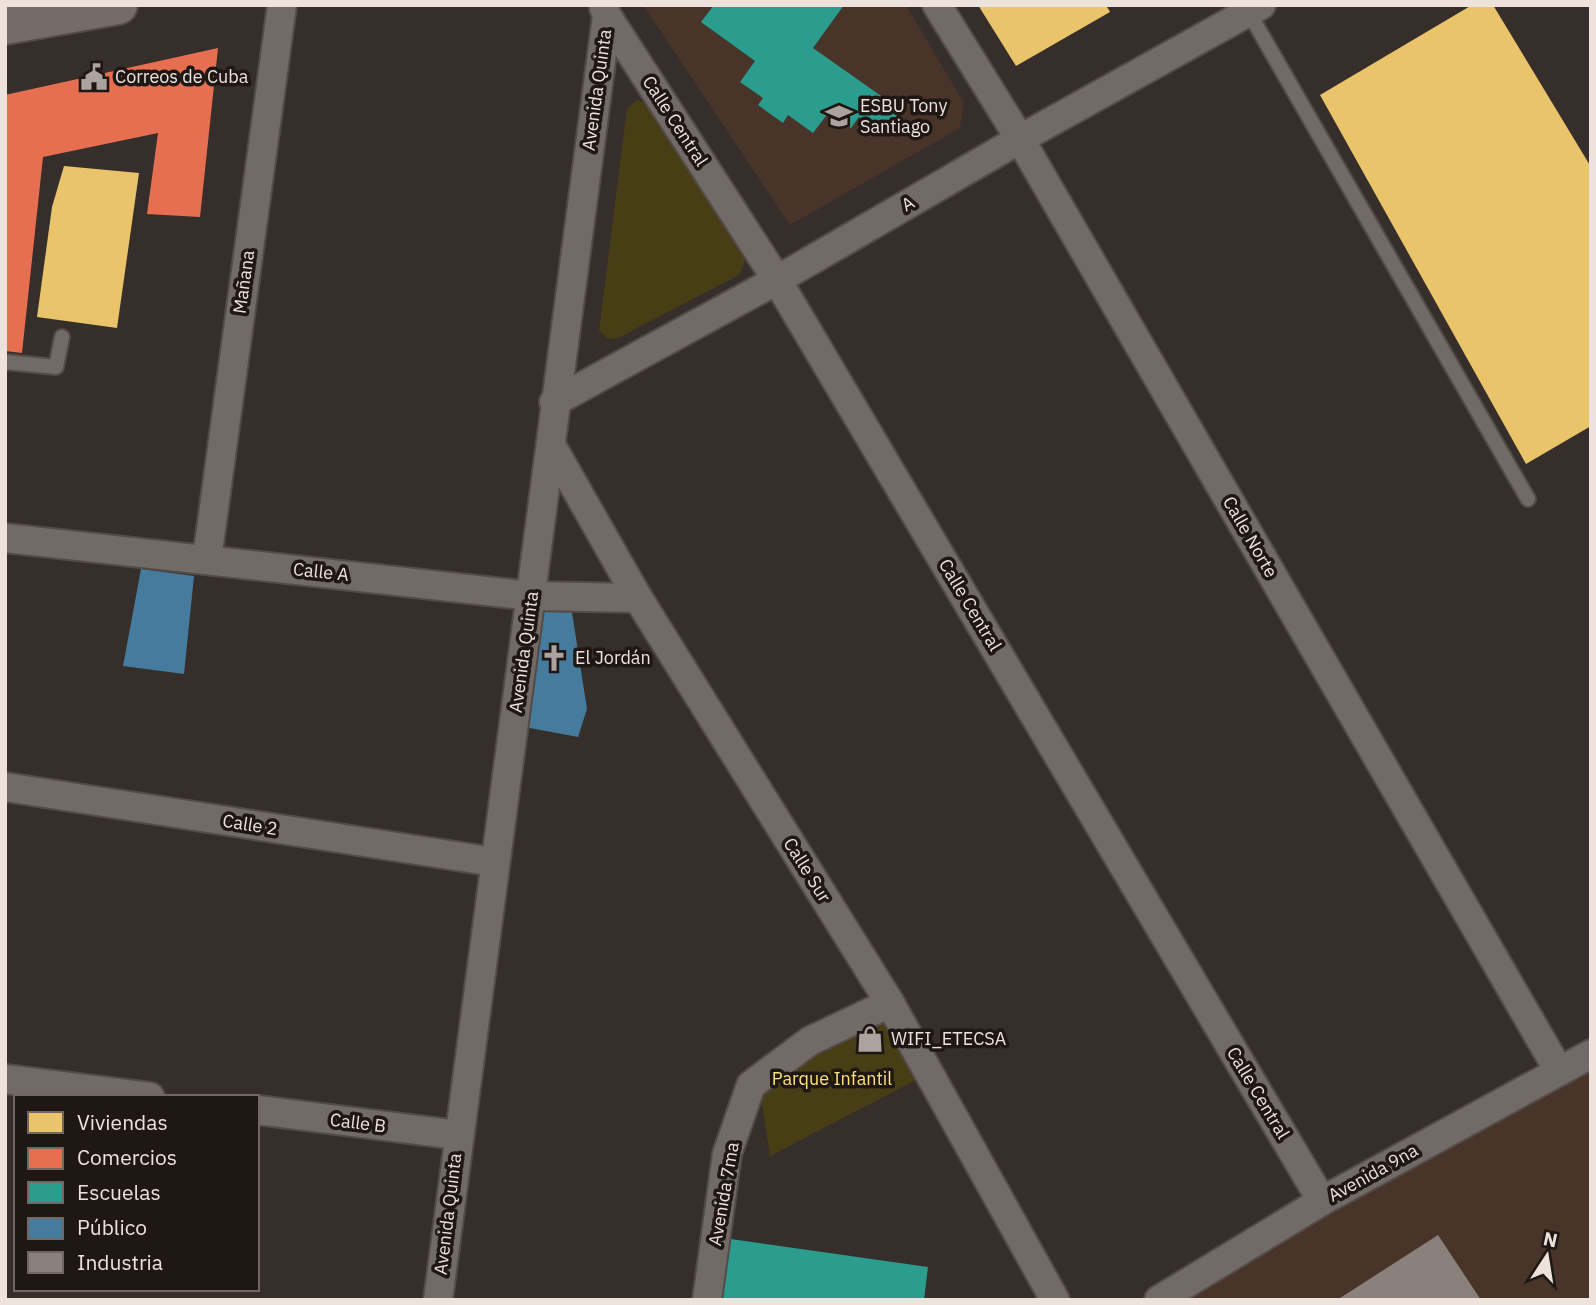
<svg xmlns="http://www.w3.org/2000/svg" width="1596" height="1305" font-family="'IBM Plex Sans',sans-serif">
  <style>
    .built { fill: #483428 }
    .green { fill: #473e16 }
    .homes { fill: #e9c46a }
    .shops { fill: #e76f51 }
    .schools { fill: #2a9d8f }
    .public { fill: #457b9d }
    .industry { fill: #8a817c }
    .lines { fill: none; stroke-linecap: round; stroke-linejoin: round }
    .service-casing { stroke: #534b48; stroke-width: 18 }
    .minor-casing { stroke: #534b48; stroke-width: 32 }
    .secondary-casing { stroke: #534b48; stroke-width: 42 }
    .service { stroke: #716a66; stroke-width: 14 }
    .minor { stroke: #716a66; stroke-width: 28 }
    .secondary { stroke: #756b68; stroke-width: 38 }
    .labels { text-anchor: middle; stroke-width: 7; stroke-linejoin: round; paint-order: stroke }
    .poi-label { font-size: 18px; fill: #ede2dc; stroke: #1e1713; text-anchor: start }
    .street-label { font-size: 18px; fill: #ede2dc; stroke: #1e1713 }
    .park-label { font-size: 18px; fill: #fce27a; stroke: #1e1713 }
  </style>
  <rect width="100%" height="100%" fill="#362e2a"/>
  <g class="built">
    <path d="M643,5H906L964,103L960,128L790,225Z"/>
    <path d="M1591,1054V1300H1159Z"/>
  </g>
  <g class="green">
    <path d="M637,100L651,105L744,247C745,260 746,267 737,276L618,338L608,339L599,330L600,324L627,109Z"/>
    <path d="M883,1012L916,1080L770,1156L759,1085Z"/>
  </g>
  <g class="homes">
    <path d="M978,5H1106L1110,12L1016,66Z"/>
    <path d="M1472,5H1493L1591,167V426L1526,464L1320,95Z"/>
    <path d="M64,166L139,173L117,328L37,317L52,207Z"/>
  </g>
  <path class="shops" d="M218,48L200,217L147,214L158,133L43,157L22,353L5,351V95Z"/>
  <g class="schools">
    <path d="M714,5H844L813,48L901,110L883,135L859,117L851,128L829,112L813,133L788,115L783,123L758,105L763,98L740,82L755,61L701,22Z"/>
    <path d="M731,1239L928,1267L924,1300H721Z"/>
  </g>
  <g class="public">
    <path d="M141,569L194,576L184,674L123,666Z"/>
    <path d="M538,605L571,606L587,709L578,737L519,726Z"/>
  </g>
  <path class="industry" d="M1438,1235L1481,1300H1337Z"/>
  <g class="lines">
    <defs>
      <g id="service">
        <path d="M1248,11L1528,499"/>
        <path d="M5,362L56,367L62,337"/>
      </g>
      <g id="minor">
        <path d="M937,5L1020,139L1559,1071"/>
        <path d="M607,16L777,280L1322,1201"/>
        <path d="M554,402L777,280L1020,139L1261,5"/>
        <path d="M551,445L638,598L890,1003L1055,1300"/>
        <path d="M5,538L531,596L638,598"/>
        <path d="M207,559L282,5"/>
        <path d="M5,787L495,862"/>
        <path d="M5,1079L150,1097"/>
        <path d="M257,1110L458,1135"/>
        <path d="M438,1300L607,16L604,8"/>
        <path d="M707,1300L727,1154L751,1085L810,1041L890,1003"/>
        <path d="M1159,1300L1322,1201L1591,1054"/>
      </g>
      <path id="secondary" d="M5,25L118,5"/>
    </defs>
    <use href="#service" class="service-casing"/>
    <use href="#minor" class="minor-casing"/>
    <use href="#secondary" class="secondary-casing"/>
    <use href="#service" class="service"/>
    <use href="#minor" class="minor"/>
    <use href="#secondary" class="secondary"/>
  </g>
  <defs>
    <symbol id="civic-bare" viewBox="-9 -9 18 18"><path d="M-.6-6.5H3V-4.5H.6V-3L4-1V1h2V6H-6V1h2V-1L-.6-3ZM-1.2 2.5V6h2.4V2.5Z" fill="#ada39e" stroke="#1e1713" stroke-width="2.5" paint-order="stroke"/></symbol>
    <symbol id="school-bare" viewBox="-9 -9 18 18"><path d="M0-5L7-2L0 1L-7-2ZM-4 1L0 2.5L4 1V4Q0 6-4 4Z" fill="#ada39e" stroke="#1e1713" stroke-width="2.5" paint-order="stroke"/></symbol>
    <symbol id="church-bare" viewBox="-9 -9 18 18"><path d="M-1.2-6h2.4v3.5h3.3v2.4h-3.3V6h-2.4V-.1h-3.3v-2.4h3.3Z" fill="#ada39e" stroke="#1e1713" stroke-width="2.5" paint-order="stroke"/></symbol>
    <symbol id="shop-bare" viewBox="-9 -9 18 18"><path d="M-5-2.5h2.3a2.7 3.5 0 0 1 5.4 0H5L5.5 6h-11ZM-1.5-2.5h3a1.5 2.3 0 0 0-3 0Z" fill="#ada39e" stroke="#1e1713" stroke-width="2.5" paint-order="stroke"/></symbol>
  </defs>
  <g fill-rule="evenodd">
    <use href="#civic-bare" x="75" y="58" width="38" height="38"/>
    <use href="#school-bare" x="820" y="97" width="38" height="38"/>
    <use href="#church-bare" x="535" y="639" width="38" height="38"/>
    <use href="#shop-bare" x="851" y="1020" width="38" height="38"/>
  </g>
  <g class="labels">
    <g class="poi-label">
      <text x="115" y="83">Correos de Cuba</text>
      <text x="860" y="112">ESBU Tony<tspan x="860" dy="21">Santiago</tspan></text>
      <text x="575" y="664">El Jordán</text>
      <text x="891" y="1045">WIFI_ETECSA</text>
    </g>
    <g class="street-label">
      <text transform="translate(597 90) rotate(-82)" y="6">Avenida Quinta</text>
      <text transform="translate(675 121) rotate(57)" y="6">Calle Central</text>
      <text transform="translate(908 204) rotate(-30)" y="6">A</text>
      <text transform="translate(244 282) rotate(-82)" y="6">Mañana</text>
      <text transform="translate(1250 537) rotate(60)" y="6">Calle Norte</text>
      <text transform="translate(321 572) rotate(6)" y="6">Calle A</text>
      <text transform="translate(970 605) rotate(59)" y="6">Calle Central</text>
      <text transform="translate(524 652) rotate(-82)" y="6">Avenida Quinta</text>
      <text transform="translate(250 825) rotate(9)" y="6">Calle 2</text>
      <text transform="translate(807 870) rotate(58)" y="6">Calle Sur</text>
      <text transform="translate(1258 1093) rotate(59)" y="6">Calle Central</text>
      <text transform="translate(358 1123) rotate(7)" y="6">Calle B</text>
      <text transform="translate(1373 1173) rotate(-29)" y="6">Avenida 9na</text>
      <text transform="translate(724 1194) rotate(-80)" y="6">Avenida 7ma</text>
      <text transform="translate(448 1214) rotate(-83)" y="6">Avenida Quinta</text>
    </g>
    <g class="park-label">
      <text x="832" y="1085">Parque Infantil</text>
    </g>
  </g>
  <rect width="1596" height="1305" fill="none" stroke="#ede2dc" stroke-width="14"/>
  <rect x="14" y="1095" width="245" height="196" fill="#1e1713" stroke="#716863" stroke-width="2"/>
  <rect x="28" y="1112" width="35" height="21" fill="#e9c46a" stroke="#716863" stroke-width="2"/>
  <text x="77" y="1130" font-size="21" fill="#ede2dc">Viviendas</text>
  <rect x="28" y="1148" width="35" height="21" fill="#e76f51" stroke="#716863" stroke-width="2"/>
  <text x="77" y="1165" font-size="21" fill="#ede2dc">Comercios</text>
  <rect x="28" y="1182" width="35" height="21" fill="#2a9d8f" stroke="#716863" stroke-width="2"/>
  <text x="77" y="1200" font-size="21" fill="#ede2dc">Escuelas</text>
  <rect x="28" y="1218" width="35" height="21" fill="#457b9d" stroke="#716863" stroke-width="2"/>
  <text x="77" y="1235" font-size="21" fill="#ede2dc">Público</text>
  <rect x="28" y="1252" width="35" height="21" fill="#8a817c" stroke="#716863" stroke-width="2"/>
  <text x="77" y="1270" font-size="21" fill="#ede2dc">Industria</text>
  <g transform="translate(1547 1256) rotate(12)" stroke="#1e1713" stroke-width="5" paint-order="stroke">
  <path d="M0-5L12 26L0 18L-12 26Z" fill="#ede2dc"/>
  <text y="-10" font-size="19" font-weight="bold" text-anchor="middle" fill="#ede2dc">N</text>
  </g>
</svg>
